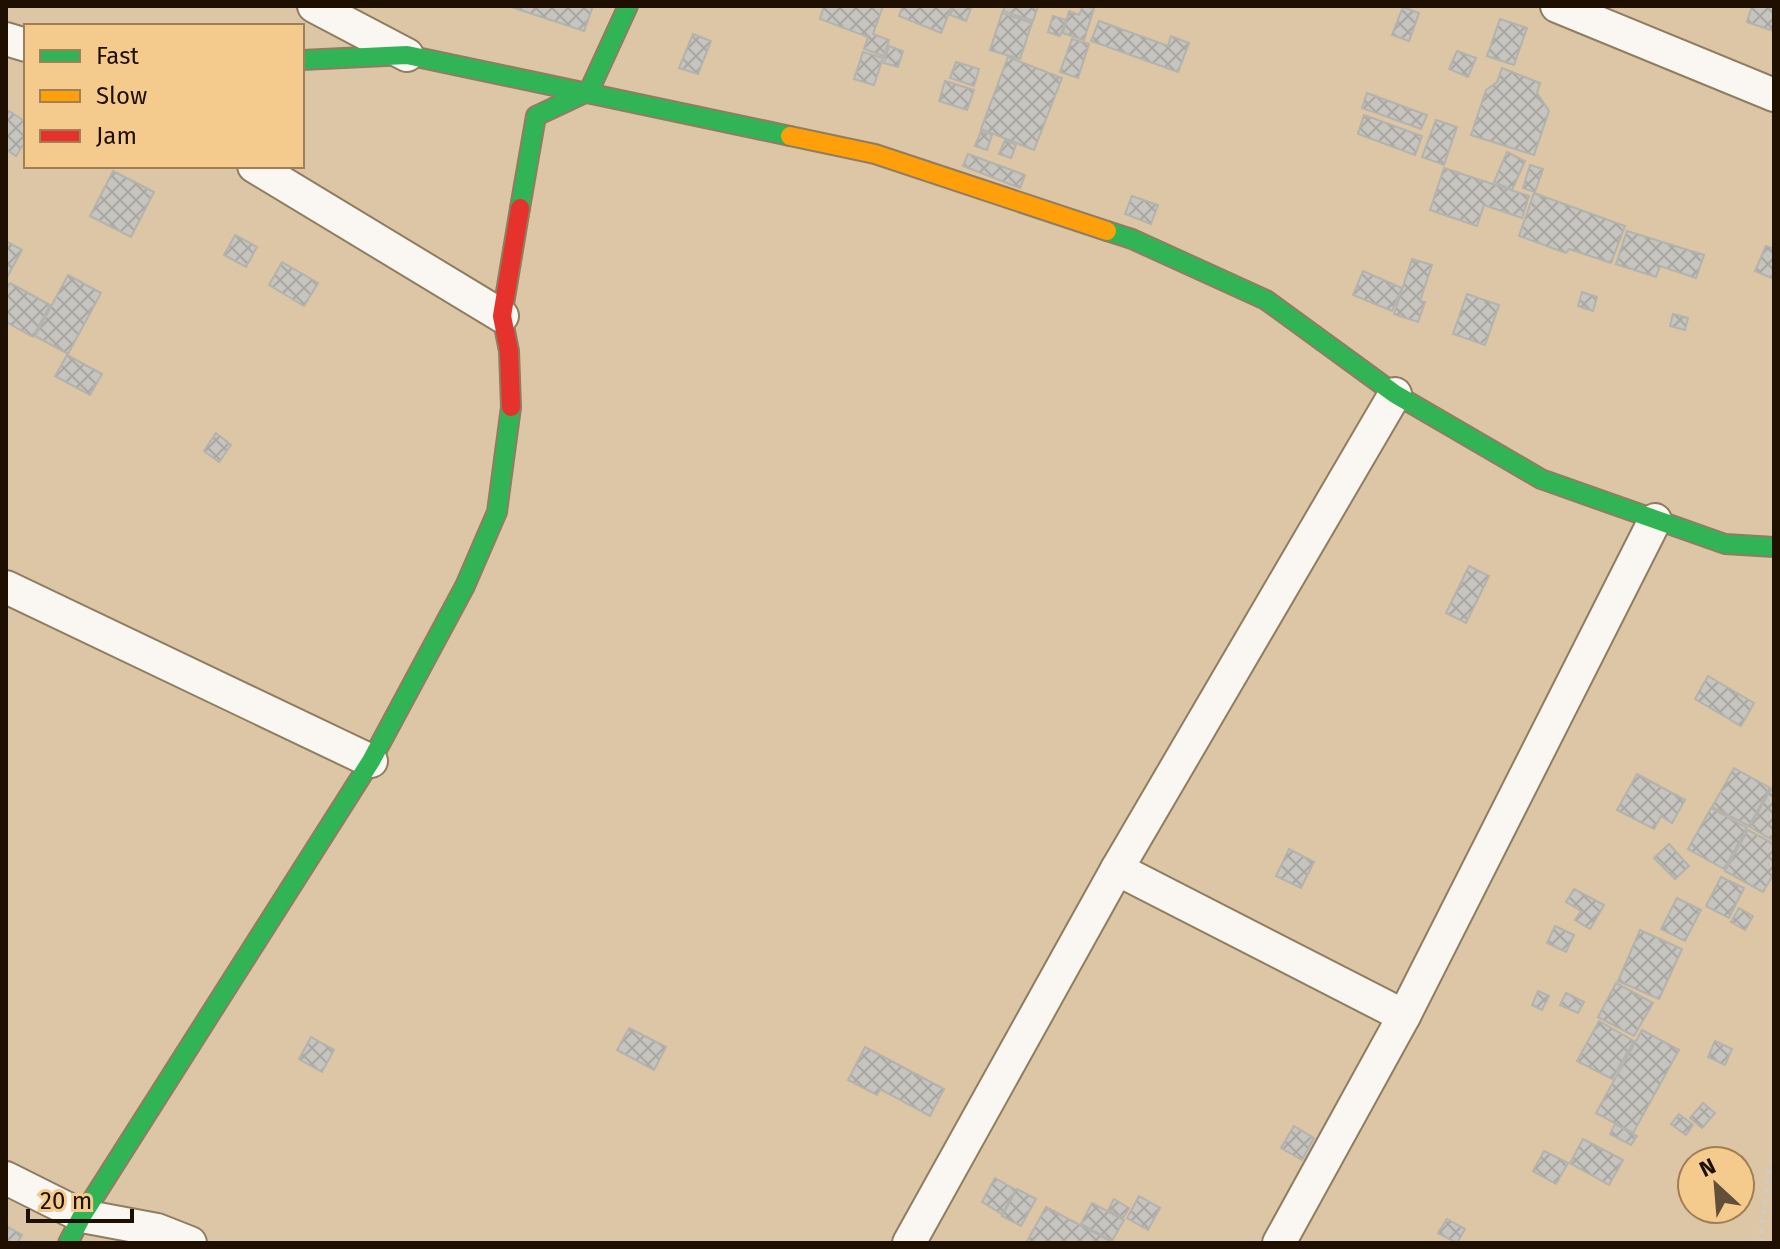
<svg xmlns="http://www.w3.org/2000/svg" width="1780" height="1249" font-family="'Fira Sans',sans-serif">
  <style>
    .building { fill: url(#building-cross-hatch); stroke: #b4b2ad; stroke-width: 2 }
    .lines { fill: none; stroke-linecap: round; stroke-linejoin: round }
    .street-casing { stroke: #8f7d61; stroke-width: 36 }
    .fast-casing { stroke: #8f7d61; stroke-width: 22 }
    .slow-casing { stroke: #8f7d61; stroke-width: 22 }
    .jam-casing { stroke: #8f7d61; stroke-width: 22 }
    .path { stroke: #d2cbc1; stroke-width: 5; stroke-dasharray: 4 6; stroke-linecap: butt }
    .street { stroke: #faf6f2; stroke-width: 32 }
    .fast { stroke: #30b455; stroke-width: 18 }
    .slow { stroke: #ff9f0a; stroke-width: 18 }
    .jam { stroke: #e5322d; stroke-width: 18 }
  </style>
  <defs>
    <pattern id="building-cross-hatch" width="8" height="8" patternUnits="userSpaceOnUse" patternTransform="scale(2)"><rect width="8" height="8" fill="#c6c4bf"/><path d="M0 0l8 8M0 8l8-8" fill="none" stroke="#aaa7a2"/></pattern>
  </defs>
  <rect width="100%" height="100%" fill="#ddc6a5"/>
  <g class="building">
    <path d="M508,6H593L584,31Z"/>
    <path d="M824,6H883L873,34L889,40L884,56L864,49L868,37L820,19Z"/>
    <path d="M903,6H952L941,33L899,16Z"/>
    <path d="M954,6H972L966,21L950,15Z"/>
    <path d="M1005,6H1038L1033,21L1003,11Z"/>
    <path d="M1083,6L1094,8L1084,40L1063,33L1069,11L1079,15Z"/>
    <path d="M1752,6H1774V31L1747,22Z"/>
    <path d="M1403,7L1419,13L1409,41L1392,35Z"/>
    <path d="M1002,13L1032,23L1020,59L990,50Z"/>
    <path d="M1053,16L1066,20L1060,36L1048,32Z"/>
    <path d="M1500,19L1527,28L1514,65L1487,56Z"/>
    <path d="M1099,21L1168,46L1171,36L1189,43L1178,72L1091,41Z"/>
    <path d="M693,34L711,41L698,74L679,68Z"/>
    <path d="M1072,39L1089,44L1078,78L1060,72Z"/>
    <path d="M889,46L903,51L898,67L884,63Z"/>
    <path d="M1457,51L1476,58L1468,77L1449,69Z"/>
    <path d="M863,52L883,58L874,85L854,79Z"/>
    <path d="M1008,57L1062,78L1034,150L981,129Z"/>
    <path d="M956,62L979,69L974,86L950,78Z"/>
    <path d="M1502,68L1540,83L1537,93L1549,111L1534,155L1471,135L1486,90L1497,82Z"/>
    <path d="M945,81L974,90L967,110L939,101Z"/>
    <path d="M1367,93L1427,115L1421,129L1362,108Z"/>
    <path d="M9,111L26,122V140L16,156L6,149V115Z"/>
    <path d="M1364,115L1422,136L1415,155L1358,134Z"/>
    <path d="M1436,120L1457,127L1444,165L1422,157Z"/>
    <path d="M981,131L992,135L987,150L975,146Z"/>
    <path d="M1005,140L1016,145L1011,158L999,154Z"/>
    <path d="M1507,152L1525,161L1512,190L1494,182Z"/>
    <path d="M968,154L1025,175L1020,188L963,166Z"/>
    <path d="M1530,165L1543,169L1535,192L1523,188Z"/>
    <path d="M1444,168L1529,196L1522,218L1484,205L1477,226L1430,210Z"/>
    <path d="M113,171L154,192L131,237L90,216Z"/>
    <path d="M1534,193L1625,226L1611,263L1569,249L1566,253L1519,236Z"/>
    <path d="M1132,196L1158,205L1151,224L1125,214Z"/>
    <path d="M1627,231L1704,255L1696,278L1660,266L1656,277L1616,264Z"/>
    <path d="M235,235L257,247L246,267L224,255Z"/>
    <path d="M6,241L22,250L6,279Z"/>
    <path d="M1766,246L1774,249V279L1755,271Z"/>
    <path d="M1412,259L1432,265L1420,301L1425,302L1418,322L1394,314Z"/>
    <path d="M282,262L318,283L304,306L269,285Z"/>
    <path d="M1363,271L1402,288L1392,311L1353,295Z"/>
    <path d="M68,275L101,293L68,354L35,336Z"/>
    <path d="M10,283L50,305L33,337L6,322V289Z"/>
    <path d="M1582,292L1597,297L1593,311L1578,306Z"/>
    <path d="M1467,294L1499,305L1485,345L1453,334Z"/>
    <path d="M1673,314L1688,318L1685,330L1670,326Z"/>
    <path d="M67,355L102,374L90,395L55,376Z"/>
    <path d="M216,433L231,445L219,462L204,451Z"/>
    <path d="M1469,566L1489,576L1466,623L1446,613Z"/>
    <path d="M1708,676L1754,703L1741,726L1695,699Z"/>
    <path d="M1734,768L1770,788L1749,826L1712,807Z"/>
    <path d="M1637,774L1685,800L1672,823L1661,816L1654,829L1617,810Z"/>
    <path d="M1771,789L1774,791V841L1750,827Z"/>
    <path d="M1711,808L1747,828L1724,869L1688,849Z"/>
    <path d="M1748,830L1774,844V873L1763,892L1725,871Z"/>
    <path d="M1669,844L1689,866L1675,879L1654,858Z"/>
    <path d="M1289,849L1314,862L1301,888L1276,876Z"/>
    <path d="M1721,877L1744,888L1729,918L1706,906Z"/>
    <path d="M1574,889L1604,905L1590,929L1575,920L1581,911L1566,902Z"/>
    <path d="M1677,898L1701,910L1685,941L1661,929Z"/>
    <path d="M1739,908L1753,916L1745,930L1731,922Z"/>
    <path d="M1555,926L1574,935L1566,952L1547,943Z"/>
    <path d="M1640,930L1682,949L1659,999L1618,981Z"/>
    <path d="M1616,983L1653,1003L1634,1036L1598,1017Z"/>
    <path d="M1538,991L1549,996L1542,1010L1532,1005Z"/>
    <path d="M1566,993L1584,1002L1578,1013L1560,1005Z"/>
    <path d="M1599,1021L1634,1041L1612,1079L1577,1061Z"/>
    <path d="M629,1028L666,1047L654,1070L617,1050Z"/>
    <path d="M1642,1030L1679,1050L1633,1133L1596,1113Z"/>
    <path d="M311,1037L334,1050L322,1072L299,1059Z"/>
    <path d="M1715,1041L1732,1049L1725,1065L1708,1057Z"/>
    <path d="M865,1047L944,1089L930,1116L880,1089L877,1095L848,1080Z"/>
    <path d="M1703,1103L1715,1113L1702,1128L1690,1118Z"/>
    <path d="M1679,1114L1693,1125L1686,1135L1671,1124Z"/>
    <path d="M1615,1124L1637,1136L1631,1145L1610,1134Z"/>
    <path d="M1294,1126L1314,1138L1302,1160L1281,1148Z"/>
    <path d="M1583,1139L1623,1160L1609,1185L1570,1163Z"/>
    <path d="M1544,1151L1568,1163L1556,1184L1533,1171Z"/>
    <path d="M995,1178L1016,1190L1002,1214L982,1202Z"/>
    <path d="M1017,1189L1036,1199L1021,1226L1002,1216Z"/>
    <path d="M1139,1196L1160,1208L1148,1230L1127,1218Z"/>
    <path d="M1114,1199L1129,1208L1123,1218L1108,1210Z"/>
    <path d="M1092,1203L1124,1220L1112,1241L1081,1224Z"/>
    <path d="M1046,1207L1112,1242L1111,1243H1026Z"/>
    <path d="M1447,1219L1465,1229L1457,1243L1438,1233Z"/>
    <path d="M8,1227L22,1235L17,1243H6Z"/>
  </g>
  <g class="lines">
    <defs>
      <g id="street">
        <path d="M314,6L407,55"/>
        <path d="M1557,6L1774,95"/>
        <path d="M6,39L26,45"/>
        <path d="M254,166L502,316"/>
        <path d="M6,587L371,761"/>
        <path d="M1117,869L1404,1016"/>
        <path d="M6,1178L82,1216L157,1230L190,1243"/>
        <path d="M909,1243L1117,869L1395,394"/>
        <path d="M1279,1243L1404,1016L1655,520"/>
      </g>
      <g id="fast">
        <path d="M302,60L407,55L790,136"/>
        <path d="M520,208L536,116L589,91L628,6"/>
        <path d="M1107,231L1132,239L1266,300L1395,394L1541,479L1725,544L1774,547"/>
        <path d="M68,1243L82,1216L371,761L465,586L497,512L511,407"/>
      </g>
      <path id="slow" d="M790,136L875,154L1107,231"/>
      <path id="jam" d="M511,407L509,351L502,316L520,208"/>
    </defs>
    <use href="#street" class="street-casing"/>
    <use href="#fast" class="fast-casing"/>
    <use href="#slow" class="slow-casing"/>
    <use href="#jam" class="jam-casing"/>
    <path class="path" d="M1760,1243L1769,1167L1774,1158"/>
    <use href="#street" class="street"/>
    <use href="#fast" class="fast"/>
    <use href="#slow" class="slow"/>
    <use href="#jam" class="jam"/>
  </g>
  <rect width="1780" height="1249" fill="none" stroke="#1e0f00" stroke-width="16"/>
  <rect x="24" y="24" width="280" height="144" fill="#f5ca8d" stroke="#9f7f55" stroke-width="2"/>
  <rect x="40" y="50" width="40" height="12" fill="#30b455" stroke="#9f7f55" stroke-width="2"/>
  <text x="96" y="64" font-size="24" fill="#1e0f00">Fast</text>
  <rect x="40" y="90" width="40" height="12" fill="#ff9f0a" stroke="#9f7f55" stroke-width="2"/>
  <text x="96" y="104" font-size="24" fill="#1e0f00">Slow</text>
  <rect x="40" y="130" width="40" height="12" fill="#e5322d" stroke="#9f7f55" stroke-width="2"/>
  <text x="96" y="144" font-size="24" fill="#1e0f00">Jam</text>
  <g transform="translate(1716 1185) rotate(334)"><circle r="38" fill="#f5ca8d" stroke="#9f7f55" stroke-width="2"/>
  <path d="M0-6L14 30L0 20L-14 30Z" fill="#614f3a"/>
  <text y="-12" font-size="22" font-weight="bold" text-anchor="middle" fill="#1e0f00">N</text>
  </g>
  <path d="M28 1209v12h104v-12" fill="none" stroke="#1e0f00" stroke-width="4"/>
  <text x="40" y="1209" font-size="24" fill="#1e0f00" stroke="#f5ca8d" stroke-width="6" paint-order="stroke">20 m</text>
</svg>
